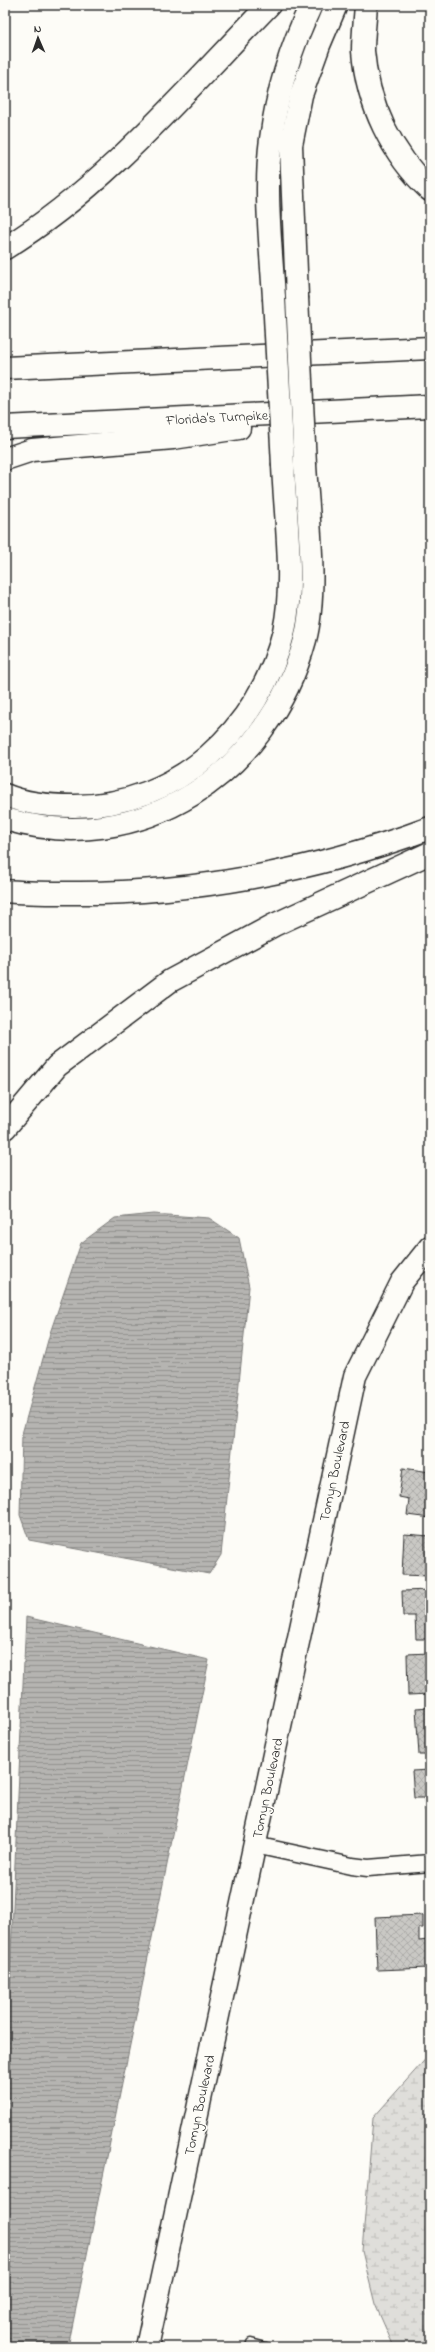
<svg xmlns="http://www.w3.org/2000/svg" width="435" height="2352" font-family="'Indie Flower',sans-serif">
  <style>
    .wetland { fill: url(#wetland-marsh); stroke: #858482 }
    .water { fill: url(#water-rules); stroke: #7e7d7b }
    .building { fill: url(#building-cross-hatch); stroke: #2b2b2b }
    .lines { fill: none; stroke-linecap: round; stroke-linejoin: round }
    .lane-casing { stroke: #2b2b2b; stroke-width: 11 }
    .street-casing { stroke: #2b2b2b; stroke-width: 19 }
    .secondary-casing { stroke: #2b2b2b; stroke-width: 25 }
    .highway-casing { stroke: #2b2b2b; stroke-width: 25 }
    .lane { stroke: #fdfcf7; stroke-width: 8 }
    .street { stroke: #fdfcf7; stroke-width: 16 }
    .secondary { stroke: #fdfcf7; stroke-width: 22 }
    .highway { stroke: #fdfcf7; stroke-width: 22 }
    .highway-bridge-casing { stroke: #2b2b2b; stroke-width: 25; stroke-linecap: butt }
    .highway-bridge { stroke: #fdfcf7; stroke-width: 22 }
    .labels { text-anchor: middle; stroke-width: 3.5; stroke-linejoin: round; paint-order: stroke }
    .street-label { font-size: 14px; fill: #2b2b2b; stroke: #fdfcf7 }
  </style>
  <defs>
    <pattern id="wetland-marsh" width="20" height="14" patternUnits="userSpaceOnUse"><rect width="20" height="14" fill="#dfdeda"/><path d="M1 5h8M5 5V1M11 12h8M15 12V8" fill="none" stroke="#c0bfbb"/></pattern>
    <pattern id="water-rules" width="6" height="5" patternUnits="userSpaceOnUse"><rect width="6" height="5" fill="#b5b4b1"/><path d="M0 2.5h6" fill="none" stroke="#939390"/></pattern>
    <pattern id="building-cross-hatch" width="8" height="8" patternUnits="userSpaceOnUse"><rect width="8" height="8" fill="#c9c8c4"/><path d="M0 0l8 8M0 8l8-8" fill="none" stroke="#adaca9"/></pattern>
  </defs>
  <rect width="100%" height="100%" fill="#fdfcf7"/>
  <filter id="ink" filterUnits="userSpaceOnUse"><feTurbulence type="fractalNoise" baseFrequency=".025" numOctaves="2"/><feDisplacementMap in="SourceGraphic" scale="8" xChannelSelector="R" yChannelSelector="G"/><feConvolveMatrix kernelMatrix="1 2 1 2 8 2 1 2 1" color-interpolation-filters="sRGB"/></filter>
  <g filter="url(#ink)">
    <path class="wetland" d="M430,2054V2347H394L375,2304L362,2251L373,2118Z"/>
    <g class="water">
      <path d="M154,1214L209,1218L239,1238L249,1287L221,1555L209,1574L29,1540L20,1515L22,1434L50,1333L81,1243L115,1218Z"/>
      <path d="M26,1617L209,1660L68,2347H5V2087Z"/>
    </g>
    <g class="building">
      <path d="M403,1468L430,1472V1518L407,1515L409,1499L399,1497Z"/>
      <path d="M404,1534L430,1536V1576L402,1575Z"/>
      <path d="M430,1590V1639H416L415,1616H403L402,1591Z"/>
      <path d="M430,1653V1694L408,1695L407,1654Z"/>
      <path d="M430,1707V1755H419L416,1708Z"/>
      <path d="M430,1770V1811H425L424,1798H414L412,1771Z"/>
      <path d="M423,1915V1928H419V1941L428,1940L429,1968L377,1970L375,1917Z"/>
    </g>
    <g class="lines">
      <defs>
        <path id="lane" d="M250,2347L251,2343L266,2347"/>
        <path id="street" d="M255,1845L352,1866L368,1868L430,1863"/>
        <path id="secondary" d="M147,2347L355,1376L402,1282L430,1247"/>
        <g id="highway">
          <path d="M366,5C365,20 363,36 363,51C367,103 392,155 430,190"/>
          <path d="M5,248C105,187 187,89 269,5"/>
          <path d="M297,297L291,145L301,95L319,45L336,5"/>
          <path d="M274,298C271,246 264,191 271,139C277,92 291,47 311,5"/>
          <path d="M5,368L430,348"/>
          <path d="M5,427L430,406"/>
          <path d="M5,459L32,450L173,438L239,428"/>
          <path d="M5,795C26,804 50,806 73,806C177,807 260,729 284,631C295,582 285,516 283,465"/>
          <path d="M5,819C141,859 269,773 305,640C318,589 308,518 305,465"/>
          <path d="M5,891C25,893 45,893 65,893C189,895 315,871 430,828"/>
          <path d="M5,1128L57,1066L170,981L274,925L430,853"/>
        </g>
      </defs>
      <use href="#lane" class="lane-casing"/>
      <use href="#street" class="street-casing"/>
      <use href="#secondary" class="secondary-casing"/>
      <use href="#highway" class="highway-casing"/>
      <use href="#lane" class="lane"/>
      <use href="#street" class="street"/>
      <use href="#secondary" class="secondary"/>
      <use href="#highway" class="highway"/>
      <defs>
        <g id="highway-bridge">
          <path d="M297,297L305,465"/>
          <path d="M274,298L283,465"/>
        </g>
      </defs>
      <use href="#highway-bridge" class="highway-bridge-casing"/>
      <use href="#highway-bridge" class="highway-bridge"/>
    </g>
  </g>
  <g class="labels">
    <g class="street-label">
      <text transform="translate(217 417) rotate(-3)" y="5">Florida's Turnpike</text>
      <text transform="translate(334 1471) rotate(-78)" y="5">Tomyn Boulevard</text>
      <text transform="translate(267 1788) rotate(-78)" y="5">Tomyn Boulevard</text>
      <text transform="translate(199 2105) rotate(-78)" y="5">Tomyn Boulevard</text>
    </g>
  </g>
  <rect width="435" height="2352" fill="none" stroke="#fdfcf7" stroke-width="20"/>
  <rect x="10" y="10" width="415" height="2332" fill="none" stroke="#2b2b2b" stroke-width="1.5" filter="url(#ink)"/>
  <g transform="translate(38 38) rotate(358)" stroke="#fdfcf7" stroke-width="3" paint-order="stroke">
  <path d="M0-3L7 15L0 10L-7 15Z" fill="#2b2b2b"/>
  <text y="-6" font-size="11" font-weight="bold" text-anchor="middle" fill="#2b2b2b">N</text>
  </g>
</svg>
